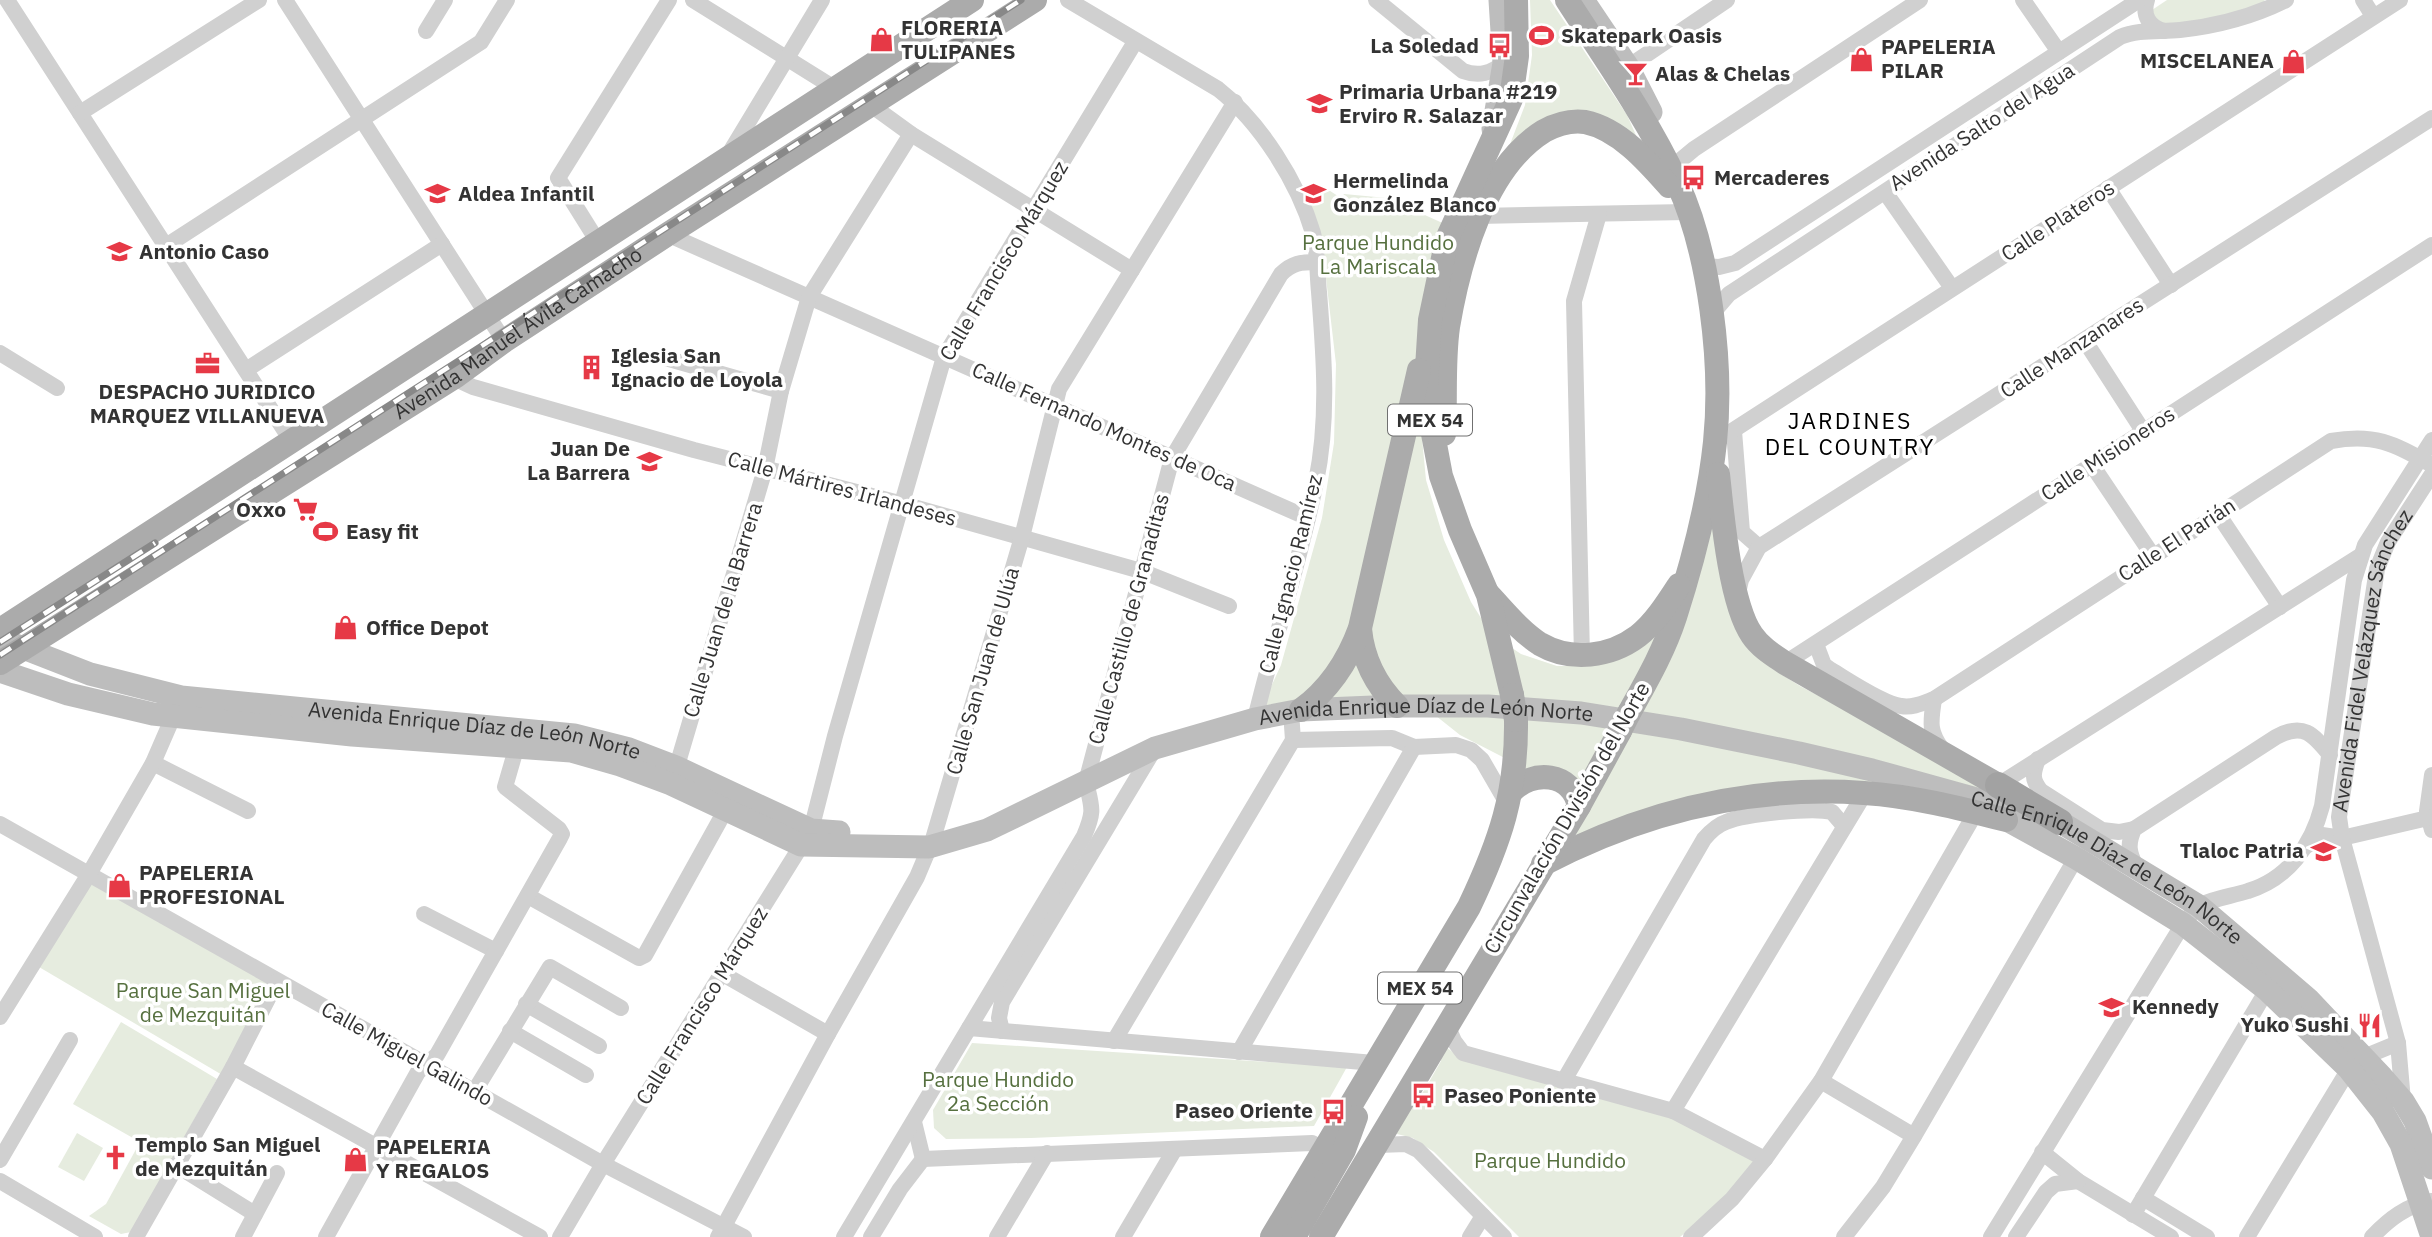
<svg xmlns="http://www.w3.org/2000/svg" width="2432" height="1237" font-family="'IBM Plex Sans',sans-serif">
  <style>
    .green { fill: #e6ecdf }
    .lines { fill: none; stroke-linecap: round; stroke-linejoin: round }
    .minor { stroke: #d0d0d0; stroke-width: 16 }
    .secondary { stroke: #bdbdbd; stroke-width: 23 }
    .primary { stroke: #ababab; stroke-width: 24 }
    .trunk { stroke: #a2a2a2; stroke-width: 26 }
    .rail-casing { stroke: #888; stroke-width: 7 }
    .rail { stroke: #fff; stroke-width: 4.5; stroke-dasharray: 13; stroke-linecap: butt }
    .primary-bridge { stroke: #ababab; stroke-width: 24 }
    .labels { text-anchor: middle; stroke-width: 7; stroke-linejoin: round; paint-order: stroke }
    .shield { fill: #fff; stroke: #707070; stroke-width: 2 }
    .shield-label { font-size: 19px; font-weight: bold; fill: #333 }
    .poi-label { font-size: 21px; font-weight: bold; fill: #333; stroke: #fff; text-anchor: start }
    .street-label { font-size: 21px; fill: #333; stroke: #fff }
    .park-label { font-size: 21px; fill: #56703f; stroke: #fff }
    .neighbourhood-label { font-size: 23px; letter-spacing: 2px; fill: #000; stroke: #fff }
  </style>
  <rect width="100%" height="100%" fill="#fff"/>
  <g class="green">
    <path d="M1530,0H1550L1627,115L1643,151L1583,115L1504,160L1525,105L1532,55Z"/>
    <path d="M2167,0H2264L2266,2L2218,19L2164,27L2154,22L2152,10Z"/>
    <path d="M1324,187L1341,198L1344,194L1387,198L1447,225L1420,417L1426,480L1444,540L1471,602L1491,634L1521,654L1557,666H1582L1653,639L1715,501L1771,668L1800,686L1984,783L1987,790L1801,788L1573,844L1584,812L1530,771L1460,735L1416,700L1258,715L1281,665L1322,518L1334,443L1336,364L1321,235L1311,205Z"/>
    <path d="M92,882L274,983L224,1076L39,967Z"/>
    <path d="M121,1022L217,1079L131,1232L121,1234L89,1216L106,1204L140,1142L73,1104Z"/>
    <path d="M972,1043L1347,1067L1314,1126L1031,1138L946,1139L934,1128L933,1110Z"/>
    <path d="M1446,1047L1462,1059L1677,1118L1756,1160L1722,1201L1680,1237H1519L1434,1152L1413,1138L1397,1134V1129L1425,1089L1441,1061L1439,1058Z"/>
    <path d="M77,1133L103,1148L84,1181L58,1167Z"/>
  </g>
  <g class="lines">
    <g class="minor">
      <path d="M7,0L292,442"/>
      <path d="M285,0L504,341"/>
      <path d="M693,0L836,89"/>
      <path d="M1068,0L1218,89C1260,122 1298,182 1313,233C1318,251 1317,273 1319,292C1324,356 1329,419 1316,482C1300,562 1274,640 1255,719"/>
      <path d="M1376,0L1463,71C1479,77 1491,73 1504,63"/>
      <path d="M2023,0L2059,52"/>
      <path d="M2147,0C2142,15 2149,27 2164,31"/>
      <path d="M2363,0L2373,16"/>
      <path d="M426,31L445,0"/>
      <path d="M1628,67L1727,0"/>
      <path d="M871,105L911,134L1132,270"/>
      <path d="M80,113L259,0"/>
      <path d="M729,154L822,0"/>
      <path d="M1676,164L1694,149L1920,0"/>
      <path d="M2108,188L2171,285"/>
      <path d="M1885,192L1952,288"/>
      <path d="M1478,216L1687,212"/>
      <path d="M671,232L678,239L1308,518"/>
      <path d="M598,242L558,178L669,0"/>
      <path d="M166,246L481,42L507,0"/>
      <path d="M1704,266L1719,267L1735,263L2139,0"/>
      <path d="M1713,320L1717,308L1729,294L2120,37C2138,29 2160,32 2180,30C2216,26 2254,16 2286,0"/>
      <path d="M2085,341L2143,431"/>
      <path d="M0,353L57,388"/>
      <path d="M662,357L781,391"/>
      <path d="M246,370L442,244"/>
      <path d="M456,376L460,381L473,387L694,450L903,504L1141,571L1229,606"/>
      <path d="M1734,431L1742,532L1759,547"/>
      <path d="M1715,442L2400,0"/>
      <path d="M2092,465L2153,556"/>
      <path d="M2218,514L2280,607"/>
      <path d="M1738,593L1741,580L1759,547L2432,118"/>
      <path d="M1816,644L1824,665L1831,670C1848,680 1883,704 1901,706C1913,708 1923,703 1934,699L2331,441C2376,433 2394,444 2432,465"/>
      <path d="M1582,656L1574,301L1599,214"/>
      <path d="M1785,663L2432,245"/>
      <path d="M1934,699C1931,721 1928,730 1942,749"/>
      <path d="M1293,740L1392,738L1414,747L1456,745L1471,750L1482,760L1508,805"/>
      <path d="M2038,759C2033,773 2031,779 2041,791L2102,830L2119,832L2134,829"/>
      <path d="M153,763L248,811"/>
      <path d="M2432,775L2427,811L2432,830"/>
      <path d="M674,776L765,469L781,391L809,297L911,134"/>
      <path d="M1998,785L2360,556"/>
      <path d="M0,824L603,1164L744,1237"/>
      <path d="M2308,845L2322,835L2342,838L2432,817"/>
      <path d="M2136,867C2129,852 2127,845 2134,829L2276,737C2303,722 2313,734 2330,755"/>
      <path d="M528,896L639,958L645,955L730,802"/>
      <path d="M424,914L496,951"/>
      <path d="M723,974L828,1034"/>
      <path d="M526,1004L599,1046"/>
      <path d="M0,1017L89,874L153,763L176,710"/>
      <path d="M1447,1025L1454,1041L1463,1053L1673,1111L1765,1159"/>
      <path d="M969,1028L1374,1063"/>
      <path d="M510,1031L586,1075"/>
      <path d="M1002,1031L999,1018L1002,1002L1155,748"/>
      <path d="M1114,1041L1293,740L1291,712"/>
      <path d="M1239,1052L1414,747"/>
      <path d="M233,1067L540,1237"/>
      <path d="M1821,1081L1914,1136"/>
      <path d="M1563,1082L1704,839C1710,832 1717,825 1726,822C1745,814 1813,807 1832,812L1844,826"/>
      <path d="M474,1092L550,967L621,1008"/>
      <path id="s1" d="M2401,1102L2403,1101L2398,1043L2342,838L2339,817L2377,569L2388,542L2432,474"/>
      <path d="M1673,1111L1865,793"/>
      <path d="M914,1122L923,1159"/>
      <path d="M1378,1145L1406,1144L1418,1150L1504,1237"/>
      <path d="M2042,1152L2078,1181L2171,1237"/>
      <path d="M923,1159L1312,1143L1324,1150"/>
      <path d="M0,1160L70,1040"/>
      <path d="M176,1165L255,1214"/>
      <path d="M0,1181L95,1237"/>
      <path d="M2143,1198L2207,1237"/>
      <path d="M2133,1215L2267,990"/>
      <path d="M136,1237L233,1067L277,981"/>
      <path d="M243,1237L277,1173"/>
      <path d="M326,1237L418,1072L437,1055L560,838L562,834L559,829L505,787L514,756"/>
      <path d="M560,1237L603,1164L811,830L835,736L944,357L1135,42"/>
      <path d="M718,1237L828,1034L917,877L933,839L1022,537L1059,389L1235,102"/>
      <path d="M844,1237L1084,836C1095,810 1092,808 1086,782L1172,458L1281,274C1292,263 1301,262 1316,262"/>
      <path d="M871,1237L900,1189L923,1159"/>
      <path d="M997,1237L1047,1153"/>
      <path d="M1123,1237L1175,1149"/>
      <path d="M1470,1237L1483,1216"/>
      <path d="M1691,1237L1732,1199L1765,1159L1821,1081L1976,812"/>
      <path d="M1844,1237L1883,1187L1914,1136L2076,858"/>
      <path d="M1991,1237L2183,924C2188,918 2194,909 2201,905C2215,898 2233,896 2248,891C2288,879 2312,845 2322,806L2354,580L2365,545L2432,440"/>
      <path d="M2016,1237L2046,1192L2055,1184L2078,1181"/>
      <path d="M2247,1237L2349,1069L2364,1057L2398,1043"/>
      <path d="M2372,1237C2389,1219 2407,1205 2432,1201"/>
    </g>
    <g class="secondary">
      <path d="M1583,0L1628,67L1651,112"/>
      <path d="M1493,129L1504,63L1500,0"/>
      <path id="s2" d="M0,639L90,674L181,697L574,735L629,749L676,767L811,830L839,832"/>
      <path id="s3" d="M0,671L68,694L153,714L352,735L571,751L620,765L671,784L801,845L929,847L987,830L1155,748L1255,719L1301,710L1397,706H1488L1581,713L1681,729L1799,753L1872,770L2060,822L2199,906L2308,999L2382,1077L2403,1101L2415,1121L2432,1168"/>
      <path d="M1994,813L2076,858L2183,924L2267,990L2349,1069L2383,1112L2401,1144L2432,1237"/>
    </g>
    <g class="primary">
      <path d="M1567,0C1605,59 1647,118 1677,182C1710,253 1723,364 1715,442C1709,500 1693,561 1675,617C1664,651 1646,682 1629,713"/>
      <path d="M1444,434C1446,399 1443,362 1448,327C1459,262 1484,168 1544,131C1557,124 1570,120 1585,122C1619,129 1647,161 1669,186"/>
      <path d="M1718,474C1722,512 1730,604 1752,635C1760,647 1773,655 1785,663L1998,785"/>
      <path d="M1489,595C1505,612 1520,631 1540,644C1571,662 1610,657 1638,636C1654,624 1668,602 1679,585"/>
      <path d="M1360,629C1363,660 1375,684 1397,706"/>
      <path d="M0,630L972,0"/>
      <path id="s4" d="M0,663L456,376L504,341L671,232L1035,0"/>
      <path d="M1512,695L1488,595L1460,530L1441,476L1430,418L1426,384L1430,320L1447,239L1511,99L1517,56L1516,0"/>
      <path d="M1301,710C1330,689 1348,661 1360,628L1419,370"/>
      <path d="M1511,792C1532,769 1572,772 1579,806"/>
      <path d="M1543,864C1643,812 1751,785 1864,793C1911,796 1960,808 2006,820"/>
      <path d="M1272,1237L1469,907C1500,842 1517,793 1516,720"/>
      <path d="M1294,1237L1344,1150L1356,1117"/>
      <path d="M1321,1237L1579,806L1620,731"/>
    </g>
    <path class="trunk" d="M1998,785L2060,822"/>
    <defs>
      <g id="rail">
        <path d="M0,642L155,543"/>
        <path d="M0,655L1021,0"/>
      </g>
    </defs>
    <use href="#rail" class="rail-casing"/>
    <use href="#rail" class="rail"/>
    <g class="primary-bridge">
      <path d="M1512,695L1516,720"/>
      <path d="M1620,731L1629,713"/>
    </g>
  </g>
  <defs>
    <symbol id="stadium-bare" viewBox="-9 -9 18 18"><path d="M0-5a6.5 5 0 1 0 0 10a6.5 5 0 1 0 0-10ZM-3.5-1.8h7v3.6h-7Z" fill="#e63946" stroke="#fff" stroke-width="2.5" paint-order="stroke"/></symbol>
    <symbol id="shop-bare" viewBox="-9 -9 18 18"><path d="M-5-2.5h2.3a2.7 3.5 0 0 1 5.4 0H5L5.5 6h-11ZM-1.5-2.5h3a1.5 2.3 0 0 0-3 0Z" fill="#e63946" stroke="#fff" stroke-width="2.5" paint-order="stroke"/></symbol>
    <symbol id="bus-bare" viewBox="-9 -9 18 18"><path d="M-5-6H5V4H4V6H2V4H-2V6H-4V4H-5ZM-3.5-4V0h7V-4ZM-3.5 1.2v1.5H-2V1.2ZM2 1.2v1.5H3.5V1.2Z" fill="#e63946" stroke="#fff" stroke-width="2.5" paint-order="stroke"/></symbol>
    <symbol id="bar-bare" viewBox="-9 -9 18 18"><path d="M-6-5H6L.8 .8V4.5H3.5V6h-7V4.5H-.8V.8Z" fill="#e63946" stroke="#fff" stroke-width="2.5" paint-order="stroke"/></symbol>
    <symbol id="school-bare" viewBox="-9 -9 18 18"><path d="M0-5L7-2L0 1L-7-2ZM-4 1L0 2.5L4 1V4Q0 6-4 4Z" fill="#e63946" stroke="#fff" stroke-width="2.5" paint-order="stroke"/></symbol>
    <symbol id="office-bare" viewBox="-9 -9 18 18"><path d="M-6-3h4V-5.5h4V-3h4V5H-6ZM-1-4.5V-3h2v-1.5ZM-6 0V1H6V0Z" fill="#e63946" stroke="#fff" stroke-width="2.5" paint-order="stroke"/></symbol>
    <symbol id="building-bare" viewBox="-9 -9 18 18"><path d="M-4-6H4V6H1V3H-1V6H-4ZM-2.5-4.3h1.7v1.8h-1.7ZM.8-4.3h1.7v1.8H.8ZM-2.5-1h1.7V.8h-1.7ZM.8-1h1.7V.8H.8Z" fill="#e63946" stroke="#fff" stroke-width="2.5" paint-order="stroke"/></symbol>
    <symbol id="supermarket-bare" viewBox="-9 -9 18 18"><path d="M-6-5.5h2.5l.6 2H6L4.5 2H-2.5L-4.4-4H-6ZM-1.5 3.2a1.3 1.3 0 1 0 .1 0ZM3 3.2a1.3 1.3 0 1 0 .1 0Z" fill="#e63946" stroke="#fff" stroke-width="2.5" paint-order="stroke"/></symbol>
    <symbol id="restaurant-bare" viewBox="-9 -9 18 18"><path d="M-5-6h1v4h1v-4h1v4h1v-4h1v5L-1.5 .5V6h-2V.5L-5-1ZM5-6V6H3V1.5H1.5Q1.5-4 5-6Z" fill="#e63946" stroke="#fff" stroke-width="2.5" paint-order="stroke"/></symbol>
    <symbol id="church-bare" viewBox="-9 -9 18 18"><path d="M-1.2-6h2.4v3.5h3.3v2.4h-3.3V6h-2.4V-.1h-3.3v-2.4h3.3Z" fill="#e63946" stroke="#fff" stroke-width="2.5" paint-order="stroke"/></symbol>
  </defs>
  <g fill-rule="evenodd">
    <use href="#stadium-bare" x="1524" y="18" width="35" height="35"/>
    <use href="#shop-bare" x="864" y="22" width="35" height="35"/>
    <use href="#bus-bare" x="1482" y="28" width="35" height="35"/>
    <use href="#shop-bare" x="1844" y="42" width="35" height="35"/>
    <use href="#shop-bare" x="2276" y="44" width="35" height="35"/>
    <use href="#bar-bare" x="1618" y="56" width="35" height="35"/>
    <use href="#school-bare" x="1302" y="86" width="35" height="35"/>
    <use href="#bus-bare" x="1676" y="160" width="35" height="35"/>
    <use href="#school-bare" x="1296" y="176" width="35" height="35"/>
    <use href="#school-bare" x="420" y="176" width="35" height="35"/>
    <use href="#school-bare" x="102" y="234" width="35" height="35"/>
    <use href="#office-bare" x="190" y="346" width="35" height="35"/>
    <use href="#building-bare" x="574" y="350" width="35" height="35"/>
    <use href="#school-bare" x="632" y="444" width="35" height="35"/>
    <use href="#supermarket-bare" x="288" y="492" width="35" height="35"/>
    <use href="#stadium-bare" x="308" y="514" width="35" height="35"/>
    <use href="#shop-bare" x="328" y="610" width="35" height="35"/>
    <use href="#school-bare" x="2306" y="834" width="35" height="35"/>
    <use href="#shop-bare" x="102" y="868" width="35" height="35"/>
    <use href="#school-bare" x="2094" y="990" width="35" height="35"/>
    <use href="#restaurant-bare" x="2352" y="1008" width="35" height="35"/>
    <use href="#bus-bare" x="1406" y="1078" width="35" height="35"/>
    <use href="#bus-bare" x="1316" y="1094" width="35" height="35"/>
    <use href="#church-bare" x="98" y="1140" width="35" height="35"/>
    <use href="#shop-bare" x="338" y="1142" width="35" height="35"/>
  </g>
  <g class="labels">
    <g class="shield">
      <rect x="1388" y="404.5" width="84" height="31" rx="5"/>
      <rect x="1378" y="972.5" width="84" height="31" rx="5"/>
    </g>
    <g class="shield-label">
      <text x="1430" y="427">MEX 54</text>
      <text x="1420" y="995">MEX 54</text>
    </g>
    <g class="poi-label">
      <text x="901" y="35">FLORERIA<tspan x="901" dy="24">TULIPANES</tspan></text>
      <text x="1561" y="43">Skatepark Oasis</text>
      <text x="1479" y="53" text-anchor="end">La Soledad</text>
      <text x="1881" y="54">PAPELERIA<tspan x="1881" dy="24">PILAR</tspan></text>
      <text x="2274" y="68" text-anchor="end">MISCELANEA</text>
      <text x="1655" y="81">Alas &amp; Chelas</text>
      <text x="1339" y="99">Primaria Urbana #219<tspan x="1339" dy="24">Erviro R. Salazar</tspan></text>
      <text x="1714" y="185">Mercaderes</text>
      <text x="1333" y="188">Hermelinda<tspan x="1333" dy="24">González Blanco</tspan></text>
      <text x="458" y="201">Aldea Infantil</text>
      <text x="139" y="259">Antonio Caso</text>
      <text x="611" y="363">Iglesia San<tspan x="611" dy="24">Ignacio de Loyola</tspan></text>
      <text x="207" y="399" text-anchor="middle">DESPACHO JURIDICO<tspan x="207" dy="24">MARQUEZ VILLANUEVA</tspan></text>
      <text x="630" y="456" text-anchor="end">Juan De<tspan x="630" dy="24">La Barrera</tspan></text>
      <text x="286" y="517" text-anchor="end">Oxxo</text>
      <text x="346" y="539">Easy fit</text>
      <text x="366" y="635">Office Depot</text>
      <text x="2304" y="858" text-anchor="end">Tlaloc Patria</text>
      <text x="139" y="880">PAPELERIA<tspan x="139" dy="24">PROFESIONAL</tspan></text>
      <text x="2132" y="1014">Kennedy</text>
      <text x="2349" y="1032" text-anchor="end">Yuko Sushi</text>
      <text x="1444" y="1103">Paseo Poniente</text>
      <text x="1313" y="1118" text-anchor="end">Paseo Oriente</text>
      <text x="135" y="1152">Templo San Miguel<tspan x="135" dy="24">de Mezquitán</tspan></text>
      <text x="376" y="1154">PAPELERIA<tspan x="376" dy="24">Y REGALOS</tspan></text>
    </g>
    <g class="street-label">
      <text transform="translate(1982 127) rotate(-33)" y="7">Avenida Salto del Agua</text>
      <text transform="translate(2058 221) rotate(-33)" y="7">Calle Plateros</text>
      <text transform="translate(1004 261) rotate(-59)" y="7">Calle Francisco Márquez</text>
      <text dy="7" stroke="none"><textPath href="#s4" startOffset="614">Avenida Manuel Ávila Camacho</textPath></text>
      <text transform="translate(2072 348) rotate(-33)" y="7">Calle Manzanares</text>
      <text transform="translate(1104 427) rotate(24)" y="7">Calle Fernando Montes de Oca</text>
      <text transform="translate(2108 454) rotate(-33)" y="7">Calle Misioneros</text>
      <text transform="translate(842 489) rotate(15)" y="7">Calle Mártires Irlandeses</text>
      <text transform="translate(2177 540) rotate(-33)" y="7">Calle El Parián</text>
      <text transform="translate(1291 574) rotate(-76)" y="7">Calle Ignacio Ramírez</text>
      <text transform="translate(723 610) rotate(-73)" y="7">Calle Juan de la Barrera</text>
      <text transform="translate(1129 619) rotate(-75)" y="7">Calle Castillo de Granaditas</text>
      <text dy="7" stroke="none"><textPath href="#s1" startOffset="455">Avenida Fidel Velázquez Sánchez</textPath></text>
      <text transform="translate(983 671) rotate(-74)" y="7">Calle San Juan de Ulúa</text>
      <text dy="7" stroke="none"><textPath href="#s3" startOffset="1479">Avenida Enrique Díaz de León Norte</textPath></text>
      <text dy="7" stroke="none"><textPath href="#s2" startOffset="486">Avenida Enrique Díaz de León Norte</textPath></text>
      <text transform="translate(1567 818) rotate(-60)" y="7">Circunvalación División del Norte</text>
      <text dy="7" stroke="none"><textPath href="#s3" startOffset="2188">Calle Enrique Díaz de León Norte</textPath></text>
      <text transform="translate(702 1006) rotate(-58)" y="7">Calle Francisco Márquez</text>
      <text transform="translate(407 1054) rotate(29)" y="7">Calle Miguel Galindo</text>
    </g>
    <g class="park-label">
      <text x="1378" y="250">Parque Hundido<tspan x="1378" dy="24">La Mariscala</tspan></text>
      <text x="203" y="998">Parque San Miguel<tspan x="203" dy="24">de Mezquitán</tspan></text>
      <text x="998" y="1087">Parque Hundido<tspan x="998" dy="24">2a Sección</tspan></text>
      <text x="1550" y="1168">Parque Hundido</text>
    </g>
    <g class="neighbourhood-label">
      <text x="1850" y="429">JARDINES<tspan x="1850" dy="26">DEL COUNTRY</tspan></text>
    </g>
  </g>
</svg>
